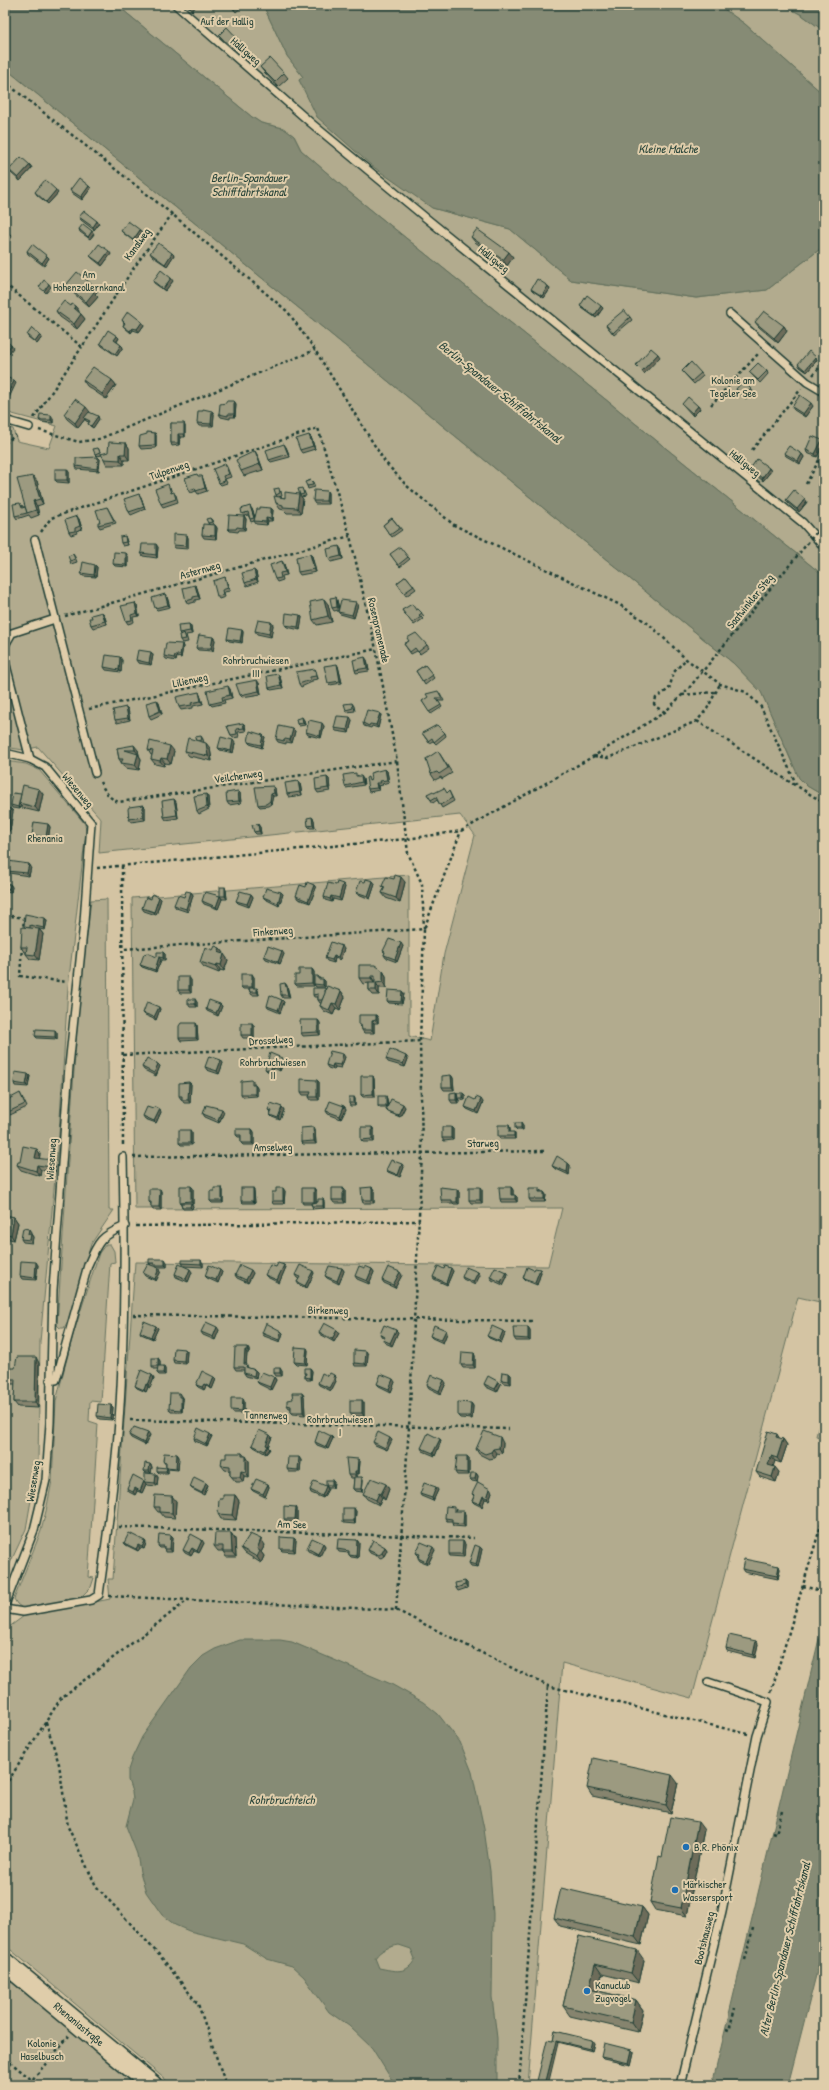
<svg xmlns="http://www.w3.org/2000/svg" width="829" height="2090" font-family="'Patrick Hand',sans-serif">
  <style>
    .green { fill: #b2ab8e; stroke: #687461 }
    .water { fill: #868b74; stroke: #5d6c5a; fill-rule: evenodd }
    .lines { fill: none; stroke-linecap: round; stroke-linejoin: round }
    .lane-casing { stroke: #1f3d34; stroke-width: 10 }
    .secondary-casing { stroke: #1f3d34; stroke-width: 22 }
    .path { stroke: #1f3d34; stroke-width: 2.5; stroke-dasharray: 3 3; stroke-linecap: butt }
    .lane { stroke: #dfcdaa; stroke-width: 7 }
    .secondary { stroke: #dfcdaa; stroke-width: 19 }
    .path-bridge { stroke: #1f3d34; stroke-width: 2.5; stroke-dasharray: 3 3; stroke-linecap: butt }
    .wall { fill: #86846e; stroke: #1f3d34 }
    .shaded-wall { fill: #6d6c5a; stroke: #1f3d34 }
    .building { fill: #9c9a80; stroke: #1f3d34 }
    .poi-dot { fill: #1f6fb2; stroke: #dfcdaa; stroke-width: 1.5 }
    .labels { text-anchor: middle; stroke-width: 4; stroke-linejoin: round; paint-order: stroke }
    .park-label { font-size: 11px; fill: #264238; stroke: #dfcdaa }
    .street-label { font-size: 11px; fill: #1f3d34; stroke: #dfcdaa }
    .poi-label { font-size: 11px; fill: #1f3d34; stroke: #dfcdaa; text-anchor: start }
    .water-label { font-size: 12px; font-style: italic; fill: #29453a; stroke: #dfcdaa }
  </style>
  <rect width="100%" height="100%" fill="#d4c4a3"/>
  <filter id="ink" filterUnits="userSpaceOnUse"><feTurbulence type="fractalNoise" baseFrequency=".025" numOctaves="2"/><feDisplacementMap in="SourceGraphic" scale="8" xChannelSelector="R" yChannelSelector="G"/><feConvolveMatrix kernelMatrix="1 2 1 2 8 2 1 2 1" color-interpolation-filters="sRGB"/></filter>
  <g filter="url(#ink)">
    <g class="green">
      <path d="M117,5H263L287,56L303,77L299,80L303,87L432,208L510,229L571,280L696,298L767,290L824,246V576L349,192L301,150L294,136L283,128L261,123L252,117Z"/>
      <path d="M718,5H783L802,15L824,31V95L745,24Z"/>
      <path d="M5,68L733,663L761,691L792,763L807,786L824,796V1303L798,1297L692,1698L562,1663L528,2085H172L5,1945V1630L24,1616L110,1599L108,1579H113L135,1262L548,1266L562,1208L135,1209L132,898L409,875V1036L430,1041L444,954L475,835L460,815L99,853L101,819L38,747L23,750L5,747V427L13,429L17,441L49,448L57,426L5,412Z"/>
      <path d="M5,761L26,764L39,770L85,824L86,831L68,987L59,1134L40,1342L38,1460L26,1529L5,1574Z"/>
      <path d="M107,899L109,1210H114L91,1244L68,1321L64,1328H60L57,1325L78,1011L91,900Z"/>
      <path d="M106,1244H110L114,1251L115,1262L110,1263L101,1402L90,1401L89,1421L98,1424L88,1577L94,1578L91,1587L80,1598L22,1608L17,1604L14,1599L41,1531L46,1511L52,1481L56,1401L73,1335L99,1253Z"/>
      <path d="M824,1404V1438L816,1436Z"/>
      <path d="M5,1974L137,2085H5Z"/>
    </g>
    <g class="water">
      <path d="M5,5H117L252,117L261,123L283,128L294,136L301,150L349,192L824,576V796L807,786L799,778L761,692L733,663L5,68Z"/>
      <path d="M263,5H718L745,24L824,95V246L767,290L696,298L571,280L510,229L432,208L372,166L317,117L299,80L303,77L287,56Z"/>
      <path d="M783,5H824V31L802,15Z"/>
      <path d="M824,1618V1944L788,2085H712Z"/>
      <path d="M240,1640H280L292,1642L391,1684L423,1702L438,1714L460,1742L472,1772L484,1829L490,1871L493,1914L492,1997L497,2038V2085H395L372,2048L349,2026L329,2012L304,1977L292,1966L267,1959L243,1944L189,1931L175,1925L162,1915L146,1892L140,1872L137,1854L126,1826L133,1799L132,1792L128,1780V1770L132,1758L142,1737L191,1668L203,1656L215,1649ZM399,1945L411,1949L415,1959C407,1975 395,1971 379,1968L375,1958C381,1949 389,1947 399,1945Z"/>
    </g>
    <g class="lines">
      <defs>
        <g id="lane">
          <path d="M176,5L311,123L426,218L803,523L824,547"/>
          <path d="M730,314L807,382L824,392"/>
          <path d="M5,420L29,427"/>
          <path d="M35,540L95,773"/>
          <path d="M5,645L12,633L55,619"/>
          <path d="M5,661L30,759"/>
          <path d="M5,753L30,759L45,767L91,823L84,922L69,1066L53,1290L50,1423L46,1480L34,1530L5,1605"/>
          <path d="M50,1380H56L88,1265C98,1241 101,1236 125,1226"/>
          <path d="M5,1609L23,1612L91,1600L99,1595C107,1537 115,1479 119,1421C125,1333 125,1245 123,1157"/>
          <path d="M680,2085L722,1911L757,1736L768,1702L708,1682"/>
        </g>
        <path id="secondary" d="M5,1963L152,2085"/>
      </defs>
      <use href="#lane" class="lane-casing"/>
      <use href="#secondary" class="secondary-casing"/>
      <g class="path">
        <path d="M5,82L172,214L288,312L315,350L385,462L407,486L454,525L620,605L649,624L686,659L720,684L746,692L761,707L797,786L824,803"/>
        <path d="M5,200L10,204"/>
        <path d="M5,284L82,347L133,269L172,214"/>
        <path d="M813,375L824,362"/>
        <path d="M711,405L758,354"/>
        <path d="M34,418L82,347"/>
        <path d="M39,430L79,442L99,439L315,350"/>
        <path d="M5,443L16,435"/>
        <path d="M752,450L801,389"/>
        <path d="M806,484L824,451"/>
        <path d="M41,532L51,518L318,428L350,536L376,649L397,761L408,853L422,884L424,929L123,949"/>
        <path d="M65,616L350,536"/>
        <path d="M682,695L715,692"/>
        <path d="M89,709L376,649"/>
        <path d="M665,712L656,707L654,704L656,698L669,689L674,672L686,659"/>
        <path d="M697,721L796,786"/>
        <path d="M594,756L608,758L697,721L707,709L720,684"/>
        <path d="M100,782C105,791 109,799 119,802L397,761"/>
        <path d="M122,866L123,1148"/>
        <path d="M97,868L407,839L461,831L594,756L665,712L689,688"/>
        <path d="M5,915L24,918L23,929"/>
        <path d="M22,946L20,976L67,982"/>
        <path d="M123,1055L420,1041"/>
        <path d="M133,1157L544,1151"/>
        <path d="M136,1226L419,1221"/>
        <path d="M133,1315L532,1321"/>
        <path d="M130,1420L509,1429"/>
        <path d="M119,1527L474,1538"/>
        <path d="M803,1586L824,1592"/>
        <path d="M109,1596L396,1610L548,1686L748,1734"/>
        <path d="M396,1610L409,1427L422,1152L420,1041L424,929L461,831"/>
        <path d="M771,1692L824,1515"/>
        <path d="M46,1722L59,1764L68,1827L96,1886L161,1957L198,2004L226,2085"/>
        <path d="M5,1786L61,1698L188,1600"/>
        <path d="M773,1833L776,1834L782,1811"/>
        <path d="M745,1960L753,1928"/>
        <path d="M726,2029L729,2030L735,2008"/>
        <path d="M5,2058L32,2080L69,2036"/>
        <path d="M519,2085L548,1686"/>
      </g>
      <use href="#lane" class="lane"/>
      <use href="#secondary" class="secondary"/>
      <path class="path-bridge" d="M689,688L824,523"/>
    </g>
    <g class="wall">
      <path d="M230,5H244L236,12Z"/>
      <path d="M219,35L239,40L241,42L233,50Z"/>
      <path d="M260,67L284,73L288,78L278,87L264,72Z"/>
      <path d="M30,165L32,168L20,181L11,173L9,170Z"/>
      <path d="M91,188L82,200L72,193L70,190Z"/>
      <path d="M35,192L58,193L48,204L37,195Z"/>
      <path d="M79,217L97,221L99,223L94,230L81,220Z"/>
      <path d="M79,229L94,234L90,239L80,232Z"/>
      <path d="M121,231L142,232L135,242L123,233Z"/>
      <path d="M471,237L513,257L507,266L475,242Z"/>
      <path d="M27,251L47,256L49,258L44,266L28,254Z"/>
      <path d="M150,253L174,255L167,266L152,256Z"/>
      <path d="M111,254L102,266L92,258L90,256Z"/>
      <path d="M153,281H173L165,291L154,283Z"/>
      <path d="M66,285L98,291L95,294L98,297L89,307L70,290Z"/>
      <path d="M531,289H550L544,298L533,291Z"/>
      <path d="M71,306H75L79,311V312L85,319L77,329L60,317L56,311Z"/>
      <path d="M580,306H601L603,308L596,318L582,308Z"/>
      <path d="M630,317L632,320L614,335L606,325Z"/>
      <path d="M122,320L142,322L144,325L139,332L133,330L131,333L125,328L123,326L124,323Z"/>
      <path d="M755,322L784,326L787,331L778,343L759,327Z"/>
      <path d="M27,335L42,337L37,344L28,337Z"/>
      <path d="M119,338L117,342L123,347L117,356L102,346L100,343Z"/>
      <path d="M816,357L817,360L807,372L800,367L798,364Z"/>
      <path d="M682,371L701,373L703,376L694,384Z"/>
      <path d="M767,371L768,374L760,383L749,372Z"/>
      <path d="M83,380H112L116,385L106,399L87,386Z"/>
      <path d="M736,389H751L753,392L746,399L738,392Z"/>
      <path d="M234,401L236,404L235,417H230V419L221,417L219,414Z"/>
      <path d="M682,404L698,406L700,409L693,416L684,406Z"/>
      <path d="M813,406L805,417L794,410L792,407Z"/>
      <path d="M212,411L214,414L213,426H199L197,423Z"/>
      <path d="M90,413L99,419L93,428L90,426L88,424L89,422L86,421L85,419L78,428L67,419L64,414Z"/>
      <path d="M53,418V423L41,422L39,420Z"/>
      <path d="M171,423L185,426V437H180L179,445L172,446L171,443Z"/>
      <path d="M156,435V448L141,449L139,446Z"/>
      <path d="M309,435L311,437L315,449L302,453L300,450Z"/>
      <path d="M126,443L129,448V460H124V465H107L104,459L108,452Z"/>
      <path d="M824,443L817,457L807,453L806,450Z"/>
      <path d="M286,447L290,457L271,462L269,460Z"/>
      <path d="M98,448L102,455L97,456L95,454Z"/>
      <path d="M784,453L802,454L804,457L800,464L786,456Z"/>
      <path d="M258,456L263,470L244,476L241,471Z"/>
      <path d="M100,459L99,471L77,469L76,466Z"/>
      <path d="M225,464L227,467L231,477L225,479L227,483L221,485L219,483Z"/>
      <path d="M769,468L771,471L763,481L751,471L750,469Z"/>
      <path d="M824,469V489L820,488L818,485Z"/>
      <path d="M69,472V483L57,482L55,480Z"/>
      <path d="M199,476L203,479L207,491L198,494L196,491L191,493L189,490Z"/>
      <path d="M311,480L313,482L315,487L308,489L307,486Z"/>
      <path d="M37,481L43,504L37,506L39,515L31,518L29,515L17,519L15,516L22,505L23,507H25Z"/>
      <path d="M170,487L172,493L176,495L178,502L163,507L161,504Z"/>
      <path d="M281,491L282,496L279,497L285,498L299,494L304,491L306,496L301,497L303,499L301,513H287L284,510L280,509L276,503L277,497L276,495Z"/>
      <path d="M327,491L328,493V504H315L313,501Z"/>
      <path d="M141,497L145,509L131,515L129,512Z"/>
      <path d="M805,499L807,502L799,512L788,503L786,500Z"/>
      <path d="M107,507L116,523L100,528L98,525L100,522Z"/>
      <path d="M252,509L255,517L260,509L273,510L272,521H268L267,525L256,524L254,521L251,522L250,519L248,515L244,516L242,514Z"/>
      <path d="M244,516L246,519L245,530H239L238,532L230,531L228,529Z"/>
      <path d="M210,518L212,520L214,525H215L217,528L216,539L204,538L202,535L209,525L208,523Z"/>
      <path d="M392,518L402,530L392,537L383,525Z"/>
      <path d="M79,519L82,529L76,531L77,533L71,535L69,532Z"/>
      <path d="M187,535L188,538V549L175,548L173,545Z"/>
      <path d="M125,536L128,545L123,546L121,543Z"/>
      <path d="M158,547L157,558L143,556L141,553Z"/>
      <path d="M341,549L343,559L331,562L329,559Z"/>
      <path d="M73,554L75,557L77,562L71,564L70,561Z"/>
      <path d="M310,554L312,556L316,572L300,575L298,572Z"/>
      <path d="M390,554L408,557L410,559L400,567Z"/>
      <path d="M128,556V567L115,566L113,564Z"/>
      <path d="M284,564L287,575L282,576L283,580L277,582L275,579Z"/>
      <path d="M95,565L97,567L96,577L83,576L81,573Z"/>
      <path d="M256,572L258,582L247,586L245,583Z"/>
      <path d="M406,576L416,589L406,596L397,583Z"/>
      <path d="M225,577L226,580L230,591L224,592L225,597L219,599L217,596Z"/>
      <path d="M195,585L197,588L200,599L195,600V602L188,604L186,601Z"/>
      <path d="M167,597L170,607L157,610L155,608Z"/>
      <path d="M337,600L339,609L356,602L358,604L354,618L340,614L338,612V610L334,611L332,608Z"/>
      <path d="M328,604L332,622L317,625L313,620Z"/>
      <path d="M137,605L139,616L133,617L134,622L128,624L126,621Z"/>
      <path d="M418,609L424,616L421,617L423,619L414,625L402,610H416Z"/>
      <path d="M102,612L104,614L107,624L93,628L91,625L92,618Z"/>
      <path d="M302,617L300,630L287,627L285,625Z"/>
      <path d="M271,622L273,625L271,637L257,634L255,631Z"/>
      <path d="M189,624L191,627L192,634L186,635L188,642L182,643L180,640V634L179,633Z"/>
      <path d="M242,630L243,632L242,643L229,641L227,639Z"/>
      <path d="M213,637L215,640L213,651L198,650L196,648Z"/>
      <path d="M409,641L427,645L429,648L420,654L417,651L411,654L404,644Z"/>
      <path d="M182,644L183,647L181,658L177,657L176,661L166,659L164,656Z"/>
      <path d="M153,655L151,665L138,663L136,660Z"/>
      <path d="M122,660L121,672L106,670L104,667Z"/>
      <path d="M367,660L369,671L356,673L355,670Z"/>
      <path d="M425,665L434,678L425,685L416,671Z"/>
      <path d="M338,666L342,683L330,685L328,683Z"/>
      <path d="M316,671L318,679L312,680V682L301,687L299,684Z"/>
      <path d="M280,677L283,688L271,690L269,688Z"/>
      <path d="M259,683L261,694L242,697L240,695Z"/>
      <path d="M230,689L232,698L224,700L225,703L212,706L210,704Z"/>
      <path d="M440,693L444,701H438L442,707L431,714L422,701Z"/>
      <path d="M200,695L203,704L193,706V708L181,710L179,707Z"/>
      <path d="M159,703L162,714L151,719L149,716Z"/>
      <path d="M352,703L354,706L355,711L347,712L346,710Z"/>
      <path d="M128,709L130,720L117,723L115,720Z"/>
      <path d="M381,715L378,728L372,726L371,728L364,726L363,723Z"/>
      <path d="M304,720L305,725L299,726L297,724Z"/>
      <path d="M352,720L349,733L336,731L334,728Z"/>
      <path d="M245,725L246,731L238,732L239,737L233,738L231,735L227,726Z"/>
      <path d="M324,726L321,738L308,735L306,732Z"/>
      <path d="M293,729L295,731L292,743L286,742V744L278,742L276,739Z"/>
      <path d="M422,733H445L446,736L436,744L433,741L429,743Z"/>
      <path d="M263,735L265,737L262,748L250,744L248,742Z"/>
      <path d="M201,736L203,739L204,743L210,748L212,761L189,756L185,751Z"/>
      <path d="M235,743L233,753L220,750L218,748Z"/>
      <path d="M117,748L138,750L139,755L141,759L139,770L125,768L119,759Z"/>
      <path d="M148,750L174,751L171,764L165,763L164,766L155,764L151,759L152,755H151Z"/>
      <path d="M438,751L452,773L442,779L441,777L435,780L431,774Z"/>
      <path d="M387,771L389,782L382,784L383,785L378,786L379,790L369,792L368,789L370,780Z"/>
      <path d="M358,775V776L363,779L364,785L346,788L345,786Z"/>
      <path d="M327,777L329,779L330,791L318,793L316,790Z"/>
      <path d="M300,783L302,795L289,797L287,794Z"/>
      <path d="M275,788L276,796H273L271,804L268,806L260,807L258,805Z"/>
      <path d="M449,791L454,801L442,808L437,800L433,803L427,794L434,793H447Z"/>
      <path d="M240,793L241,803L229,805L227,802Z"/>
      <path d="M21,794H43L39,812L22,808L21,806L20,809L12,808L11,805Z"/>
      <path d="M206,794L208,797L209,809L199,814L197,811Z"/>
      <path d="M174,799L176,802L178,818L166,820L164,817Z"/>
      <path d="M143,805L145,807V820L131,822L129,819Z"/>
      <path d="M5,808L13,811L10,831H5Z"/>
      <path d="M312,817L314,820L315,828H310L308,826Z"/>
      <path d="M48,824L50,827L48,840L34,838L32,835Z"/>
      <path d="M260,827L261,834H256L254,832Z"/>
      <path d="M29,864L31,867L29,876L9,873L7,871Z"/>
      <path d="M373,881L375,884L370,899L358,894L356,892L365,882Z"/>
      <path d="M405,882L400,903L386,898L382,893L384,889L382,886Z"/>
      <path d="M5,884H10L12,887L11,892L5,891Z"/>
      <path d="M314,885L316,888L310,903L298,899L296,896L306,887Z"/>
      <path d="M336,885L345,887L341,901L333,899L332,902L325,900L324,897Z"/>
      <path d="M226,890L227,899H222L220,896Z"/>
      <path d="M191,892L193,895L188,912L176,908L174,905L184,897Z"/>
      <path d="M281,892L283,894L279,906L265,899L263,897Z"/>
      <path d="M251,894L253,897L249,907L238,903L236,901Z"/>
      <path d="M151,899H161L156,915L144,911L142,908Z"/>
      <path d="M222,899L218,909L204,904L202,901Z"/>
      <path d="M47,921L45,930L39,929L43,934L39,960L30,959L26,954V952H24L21,947L24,927Z"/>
      <path d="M403,946L397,962L386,958L384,955L385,953L383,951Z"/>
      <path d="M220,948L224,953L223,954L228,960L224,971L220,970L219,973L204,967L200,962L213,950Z"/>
      <path d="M344,949L340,960L335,958L334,963L327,961L325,958Z"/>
      <path d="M165,954V960H161L156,972L142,967L140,965L157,957Z"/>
      <path d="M284,954L280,964L266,959L264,956Z"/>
      <path d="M312,969L314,972V986H297L295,984L299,975Z"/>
      <path d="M383,971L386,976V988H379V995H373L369,990V983L363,984L359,978Z"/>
      <path d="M318,976L320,979L325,981V987H316L314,984Z"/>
      <path d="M254,977V988L258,990L259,995H252L250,992L249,989H243L241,987Z"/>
      <path d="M191,980V993H180L178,990Z"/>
      <path d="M285,983L287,986L290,998H283L281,995Z"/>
      <path d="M325,988L326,990L341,991L345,997L340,1010L336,1008L333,1015L324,1011L320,1006L321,1003H320L318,1000V997H314L313,995Z"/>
      <path d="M402,991L404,994L402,1004L389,1003L387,1001Z"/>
      <path d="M282,1000L284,1002L280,1013L268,1008L267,1006Z"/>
      <path d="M197,1002V1007H190L188,1004Z"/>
      <path d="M220,1004L222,1006L218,1016L207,1011L206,1009Z"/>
      <path d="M160,1009L156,1020L145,1015L143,1013Z"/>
      <path d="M376,1015L378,1018V1023H374V1033H364L362,1030V1028L359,1025Z"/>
      <path d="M318,1020L320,1023V1035L303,1036L301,1033Z"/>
      <path d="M252,1023L254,1026V1038H243L241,1035Z"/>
      <path d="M197,1025L198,1040L181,1041L179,1038Z"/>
      <path d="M57,1033V1039L37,1038L35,1036Z"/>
      <path d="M406,1056L408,1059L405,1067L388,1062L386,1059Z"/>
      <path d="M345,1057L341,1068L335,1067L334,1070L328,1068L326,1065Z"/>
      <path d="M282,1058L284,1061L280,1071L274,1068L272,1073L267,1071L265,1069Z"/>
      <path d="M223,1063L219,1074L207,1070L205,1067Z"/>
      <path d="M158,1064L160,1066L156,1076L144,1070L142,1067Z"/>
      <path d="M451,1075L453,1078L454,1090H444L442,1087Z"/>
      <path d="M30,1076L28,1087L15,1086L14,1083Z"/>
      <path d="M373,1076L374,1079L375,1097H363L361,1095Z"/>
      <path d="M252,1080L254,1083V1085H255L257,1088V1096L243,1097L241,1094Z"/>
      <path d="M317,1080L319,1082V1100H311L309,1097L310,1095H303L301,1092Z"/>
      <path d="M191,1084L190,1103H184L182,1100V1099H181L179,1096Z"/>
      <path d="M456,1092L457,1095L458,1103H452L450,1100Z"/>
      <path d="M20,1093L27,1107L10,1115L8,1112V1105Z"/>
      <path d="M463,1093L465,1095V1100L459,1101L458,1098Z"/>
      <path d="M386,1096L387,1099L388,1107H405L400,1117L388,1112L386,1110L387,1108H380L378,1106Z"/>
      <path d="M354,1097L355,1099V1106H350L349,1103Z"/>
      <path d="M475,1100L483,1102L478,1114L467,1109L465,1107Z"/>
      <path d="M344,1106L346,1109L341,1119L328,1114L326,1111Z"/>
      <path d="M282,1107L284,1110L280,1120L272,1117L270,1115L271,1113L268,1110Z"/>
      <path d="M161,1112L156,1123L145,1119L143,1116Z"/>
      <path d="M224,1112L219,1123L205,1117L203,1114Z"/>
      <path d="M509,1125L510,1128V1132L515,1134V1139H500L498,1136Z"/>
      <path d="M523,1126V1130H517L515,1128Z"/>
      <path d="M313,1127L315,1130L316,1144H303L301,1142Z"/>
      <path d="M372,1127L374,1130V1142H363L361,1140Z"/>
      <path d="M252,1129L254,1132V1145H243L241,1143V1137H238L236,1135Z"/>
      <path d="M453,1129V1140L444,1141L442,1138Z"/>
      <path d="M192,1133V1145H181L179,1143Z"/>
      <path d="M40,1154L39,1159L55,1166V1172L41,1170L40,1176L21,1170L17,1165L20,1162Z"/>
      <path d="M570,1165L569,1175L554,1168L552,1166Z"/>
      <path d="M404,1167L400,1177L388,1172L386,1170Z"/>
      <path d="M191,1186L193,1188V1204H191L193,1206L192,1209H183L182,1207L181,1204L180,1202Z"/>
      <path d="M372,1187L374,1190V1203H363L362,1200Z"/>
      <path d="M511,1187L513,1190V1195L517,1197V1202H501L500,1199Z"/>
      <path d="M222,1188L223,1191V1203H212L210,1201L214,1191Z"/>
      <path d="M253,1188L254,1191L255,1203H243L241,1201Z"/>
      <path d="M314,1188L316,1191V1202H318L323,1199L324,1202V1208L313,1209L312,1206L311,1204H303L302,1202Z"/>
      <path d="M343,1188L345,1190V1203H334L332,1200Z"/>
      <path d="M457,1189L459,1192V1204H454L453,1203H443L441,1200Z"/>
      <path d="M482,1190V1203H471L469,1200Z"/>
      <path d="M541,1190V1192H544L546,1195L545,1202H531L529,1199Z"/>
      <path d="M161,1191V1210H153L151,1207V1204L149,1202Z"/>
      <path d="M285,1191L284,1204H273L272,1201Z"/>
      <path d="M5,1215L14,1217L18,1223L14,1240L5,1238Z"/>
      <path d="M31,1232V1234L33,1237L32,1243L23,1242L21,1239Z"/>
      <path d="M167,1262V1267H156L159,1268L161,1271L156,1281L145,1276L143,1273L151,1265L149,1263Z"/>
      <path d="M182,1263H203V1267L184,1266Z"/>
      <path d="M38,1265L36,1280L22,1279L20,1276Z"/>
      <path d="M284,1265L286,1267L279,1283L267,1277L265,1275L276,1267Z"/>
      <path d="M342,1268L344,1271L339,1284L327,1278L325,1276Z"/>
      <path d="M365,1268L372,1269L374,1272L369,1284L357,1279L355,1276Z"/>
      <path d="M444,1269L453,1271L447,1285L434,1279L433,1277Z"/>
      <path d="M220,1270L222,1272L218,1283L207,1278L205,1276Z"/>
      <path d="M192,1272L188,1282L176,1277L175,1274Z"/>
      <path d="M478,1272L480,1275L475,1285L463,1279L462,1277Z"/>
      <path d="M506,1272L508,1275L503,1285L492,1280L490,1277Z"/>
      <path d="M541,1272L537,1285L525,1280L523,1278Z"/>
      <path d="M253,1273L248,1283L237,1278L235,1275Z"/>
      <path d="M314,1273L307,1288L299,1285L297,1282L299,1279L297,1278L295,1275Z"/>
      <path d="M402,1275L395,1288L384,1283L382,1280Z"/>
      <path d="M156,1326L158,1328L153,1339L141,1334L140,1332Z"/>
      <path d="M528,1327L530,1330V1341H516L514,1338Z"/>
      <path d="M219,1330L215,1340L203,1335L201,1332Z"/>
      <path d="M337,1330L339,1333L334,1342L320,1334L319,1332Z"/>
      <path d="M396,1330L398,1332L392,1346L385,1343L383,1340L384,1338L382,1337L380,1334Z"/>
      <path d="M281,1331L283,1333L280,1342L264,1336L262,1333Z"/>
      <path d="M447,1333L443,1343L432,1338L430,1336Z"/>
      <path d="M505,1333L501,1343L489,1338L487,1336Z"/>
      <path d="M247,1347L249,1350V1353H247L246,1364L248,1368L255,1370L257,1372L256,1379L246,1376L244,1373V1370H236L234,1367Z"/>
      <path d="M308,1350L307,1365L296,1364L294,1362Z"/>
      <path d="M187,1351L186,1364L174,1363L173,1360Z"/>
      <path d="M474,1353L475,1356V1368H463L461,1365Z"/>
      <path d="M368,1354L367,1366H355L354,1363Z"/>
      <path d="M158,1358L160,1361V1366L165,1369V1375H159L157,1373L158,1369H154L152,1366Z"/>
      <path d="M39,1363L38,1408L18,1407L14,1402L15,1384H10L7,1379L15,1368Z"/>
      <path d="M310,1368L312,1371L311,1380H307L305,1377V1375L304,1373Z"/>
      <path d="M282,1371V1376H276L274,1373Z"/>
      <path d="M509,1373L511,1375V1384L503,1383L501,1380Z"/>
      <path d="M152,1375L154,1378L150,1388L148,1387L146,1392L137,1388L135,1386Z"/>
      <path d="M328,1376L336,1377L335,1380L336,1381L331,1391L319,1385L318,1383Z"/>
      <path d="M274,1377L276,1380L271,1390L259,1384L257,1382Z"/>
      <path d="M216,1379L212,1389L206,1386L204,1390L198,1387L196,1385Z"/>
      <path d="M395,1382L391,1392L379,1386L377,1384Z"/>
      <path d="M446,1383L441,1394L429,1388L427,1385Z"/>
      <path d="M484,1384H501L497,1392L486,1387Z"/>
      <path d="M179,1393L183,1399L182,1412H171L169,1409Z"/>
      <path d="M302,1393L304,1396L305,1415L293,1414L291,1412V1408H289L287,1405L293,1399Z"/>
      <path d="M244,1401V1413H233L231,1410Z"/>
      <path d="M364,1403V1416H352L350,1413Z"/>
      <path d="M471,1403L473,1406L472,1419L460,1418L458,1416Z"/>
      <path d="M111,1405L113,1407L112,1420L99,1419L97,1416Z"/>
      <path d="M210,1434L212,1436L207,1446L195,1441L194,1438Z"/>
      <path d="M129,1435H150L145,1445L131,1438Z"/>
      <path d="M270,1435L272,1437L268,1447L270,1449L266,1454L254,1447L252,1445Z"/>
      <path d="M333,1438L328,1449L317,1445L315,1442Z"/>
      <path d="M390,1438L392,1440L387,1450L375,1445L373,1442Z"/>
      <path d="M440,1439L441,1441L435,1456L423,1451L421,1448Z"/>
      <path d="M780,1439H783L787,1445L781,1463L775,1461L773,1466L779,1472L776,1482L760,1477L756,1472Z"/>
      <path d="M503,1443L502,1453L497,1454L495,1458L489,1459L479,1454L476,1449Z"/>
      <path d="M242,1453L249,1461V1477L244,1476L243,1482H236L230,1475V1471L225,1470L221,1465L226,1458Z"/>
      <path d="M177,1454L179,1457L178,1470L168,1469L166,1467V1464H165L163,1461Z"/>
      <path d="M469,1459V1475H457L455,1472Z"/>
      <path d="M301,1460L300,1472H289L287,1469Z"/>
      <path d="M360,1461L359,1474H357V1477L363,1480L362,1492L355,1491L353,1489L354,1478H350L348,1475Z"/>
      <path d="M150,1464L152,1467L151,1473H146L144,1471Z"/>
      <path d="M168,1470V1473H159L157,1471Z"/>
      <path d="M476,1473L478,1476L477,1482L472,1481L470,1479Z"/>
      <path d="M158,1477L157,1486L147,1485L146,1484L142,1493L137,1491L135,1495L129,1492L127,1489L144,1481L145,1482Z"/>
      <path d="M332,1480L334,1482L333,1488H328L326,1485Z"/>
      <path d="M268,1484L269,1487L265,1497L253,1491L251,1489Z"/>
      <path d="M208,1485L204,1495L192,1489L190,1487Z"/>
      <path d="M326,1486L328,1489L323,1498L311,1493L310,1490Z"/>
      <path d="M389,1489L385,1500L382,1498L379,1505L367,1499L363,1494Z"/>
      <path d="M438,1490L433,1501L421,1496L420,1494Z"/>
      <path d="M492,1492L489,1500L485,1499L482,1507L474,1503L472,1501L474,1496L472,1494Z"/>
      <path d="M235,1495L239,1501L236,1520L221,1519L218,1514L223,1499Z"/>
      <path d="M176,1501L175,1518L164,1517L160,1512H158L154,1507Z"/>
      <path d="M296,1507L297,1509V1522L286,1521L284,1519Z"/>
      <path d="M456,1509V1511L465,1514V1527L453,1526L452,1523V1521H447L445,1518Z"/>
      <path d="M356,1511L355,1524L344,1523L343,1521Z"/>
      <path d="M231,1533L235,1539L236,1557H226L223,1551H218L214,1546Z"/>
      <path d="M173,1537L172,1552H165L164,1548H160L158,1546Z"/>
      <path d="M296,1540L295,1552L282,1551L280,1549Z"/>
      <path d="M357,1540L359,1543L358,1558L351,1557L349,1555V1553L339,1552L337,1549Z"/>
      <path d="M145,1541L146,1543L144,1549L140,1548L138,1551L126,1545L124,1543Z"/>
      <path d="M204,1543L199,1553L194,1551L191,1556L185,1553L183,1550Z"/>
      <path d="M323,1543L325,1546L320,1556L308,1551L307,1548Z"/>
      <path d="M465,1544L464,1557L450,1556L449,1554Z"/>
      <path d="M265,1545L261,1552L264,1556L261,1563L245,1553L241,1548Z"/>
      <path d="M385,1547L387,1550L384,1556L381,1558L370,1553L368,1550Z"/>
      <path d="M482,1549L478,1567L471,1566L469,1563Z"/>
      <path d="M435,1550L428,1564L420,1561L418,1558L419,1556L416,1553Z"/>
      <path d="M779,1566L780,1569L778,1579L744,1572L742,1569Z"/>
      <path d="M467,1583V1588L458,1591L456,1588Z"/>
      <path d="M756,1641L758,1644L755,1658L727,1651L726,1648Z"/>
      <path d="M678,1783L671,1813L592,1796L587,1788Z"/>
      <path d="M704,1830L687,1916L655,1910L650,1902L662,1857Z"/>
      <path d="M642,1907L648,1915L641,1945L560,1926L554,1918Z"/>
      <path d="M579,1936L644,1960L639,1983L602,1974L598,1991L636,2000L643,2010L638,2032L570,2016L563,2006Z"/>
      <path d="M555,2031L594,2043L592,2051L553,2041Z"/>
      <path d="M634,2052L631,2065L603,2059L601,2057Z"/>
    </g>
    <g class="shaded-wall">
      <path d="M193,5H197L192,11L190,8Z"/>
      <path d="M30,165L32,168L20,181L18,178Z"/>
      <path d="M89,186L91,188L82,200L81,197Z"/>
      <path d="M56,190L58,193L48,204L46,202Z"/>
      <path d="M97,221L99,223L94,230L93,227Z"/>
      <path d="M140,230L142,232L135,242L133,240Z"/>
      <path d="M92,231L94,234L90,239L88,237Z"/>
      <path d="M10,234L12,237L5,246V241Z"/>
      <path d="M109,251L111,254L102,266L100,263Z"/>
      <path d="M509,252L513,257L507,266L503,260Z"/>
      <path d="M172,253L174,255L167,266L165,264Z"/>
      <path d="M47,256L49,258L44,266L42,263Z"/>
      <path d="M171,278L173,281L165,291L163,289Z"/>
      <path d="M49,284L51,287L46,293L44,291Z"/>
      <path d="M94,286L98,291L95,294L98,297L89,307L86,302L91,289Z"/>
      <path d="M548,286L550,289L544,298L542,296Z"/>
      <path d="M75,306L79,311L77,314L74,308Z"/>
      <path d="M601,306L603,308L596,318L594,316Z"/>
      <path d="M81,314L85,319L77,329L74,324Z"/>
      <path d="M142,322L144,325L139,332L137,329Z"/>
      <path d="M784,326L787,331L778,343L774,338Z"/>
      <path d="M132,328L133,330L131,333L130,331Z"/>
      <path d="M40,335L42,337L37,344L35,342Z"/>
      <path d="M117,336L119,338L116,342L114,340Z"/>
      <path d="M11,345L13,348L6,357L5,353Z"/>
      <path d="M121,345L123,347L117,356L115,354Z"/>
      <path d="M658,354L660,357L644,374L642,371Z"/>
      <path d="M816,357L817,360L807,372L805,370Z"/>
      <path d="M112,380L116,385L106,399L102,394Z"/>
      <path d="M14,381L16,383L9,398L7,395Z"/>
      <path d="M751,389L753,392L746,399L744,397Z"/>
      <path d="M234,401L236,404L235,417L234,414Z"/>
      <path d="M811,403L813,406L805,417L803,414Z"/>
      <path d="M698,406L700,409L693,416L692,413Z"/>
      <path d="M86,407L90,412L84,418L85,419L78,428L75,423Z"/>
      <path d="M212,411L214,414L213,426L211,424Z"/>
      <path d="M51,415L53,418V423L51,420Z"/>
      <path d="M98,416L99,419L93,428L91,426Z"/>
      <path d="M184,423L185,426V437L184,434Z"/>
      <path d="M155,433L156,435V448L155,445Z"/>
      <path d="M178,434L180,437L179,445L178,443Z"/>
      <path d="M309,435L311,437L315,449L313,446Z"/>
      <path d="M822,440L824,443L817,457L815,454Z"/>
      <path d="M126,443L129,448V460L125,454Z"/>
      <path d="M284,444L286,447L290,457L288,454Z"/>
      <path d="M255,451L258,456L263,470L260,464Z"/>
      <path d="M120,454L124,460V465L120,460Z"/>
      <path d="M802,454L804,457L800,464L798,461Z"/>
      <path d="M98,457L100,459L99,471L97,469Z"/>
      <path d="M769,468L771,471L763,481L762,478Z"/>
      <path d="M67,469L69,472V483L67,480Z"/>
      <path d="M33,476L37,481L43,504L40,499Z"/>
      <path d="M202,476L207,491L205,488Z"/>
      <path d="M327,491L328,493V504L326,501Z"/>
      <path d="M139,494L141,497L145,509L144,507Z"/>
      <path d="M299,494L303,499L301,513L297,508Z"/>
      <path d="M805,499L807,502L799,512L797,509Z"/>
      <path d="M33,501L37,506L39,515L36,510Z"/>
      <path d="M250,506L252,509L256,521L254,518Z"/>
      <path d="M271,508L273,510L272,521L271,519Z"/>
      <path d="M77,516L79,519L82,529L80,526Z"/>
      <path d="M244,516L246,519L245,530L243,528Z"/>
      <path d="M266,518L268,521L267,525L266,522Z"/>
      <path d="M215,525L217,528L216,539L215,536Z"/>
      <path d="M187,535L188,538V549L186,546Z"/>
      <path d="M125,536L128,545L126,542Z"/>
      <path d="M156,544L158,547L157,558L156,555Z"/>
      <path d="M339,546L341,549L343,559L341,556Z"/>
      <path d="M126,553L128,556V567L126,565Z"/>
      <path d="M310,554L312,556L316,572L314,569Z"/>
      <path d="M282,561L284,564L287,575L285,572Z"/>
      <path d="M95,565L97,567L96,577L94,575Z"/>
      <path d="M254,570L256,572L258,582L256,579Z"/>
      <path d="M225,577L226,580L230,591L228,588Z"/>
      <path d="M195,585L197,588L200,599L198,596Z"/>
      <path d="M165,594L167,597L170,607L168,605Z"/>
      <path d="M336,597L337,600L339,610L337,607Z"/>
      <path d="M324,599L328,604L332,622L328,616Z"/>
      <path d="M356,602L358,604L354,618L352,615Z"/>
      <path d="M135,603L137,605L139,616L137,613Z"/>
      <path d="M102,612L104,614L107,624L105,621Z"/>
      <path d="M300,615L302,617L300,630L298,627Z"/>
      <path d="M271,622L273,625L271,637L269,634Z"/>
      <path d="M189,624L191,627L192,634L190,631Z"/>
      <path d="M242,630L243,632L242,643L240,641Z"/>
      <path d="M213,637L215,640L213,651L211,648Z"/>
      <path d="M182,644L183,647L181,658L180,655Z"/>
      <path d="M151,652L153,655L151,665L149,663Z"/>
      <path d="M175,655L177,657L176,661L174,658Z"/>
      <path d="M120,657L122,660L121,672L119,670Z"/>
      <path d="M365,657L367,660L369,671L367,668Z"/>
      <path d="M337,664L338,666L342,683L340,681Z"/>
      <path d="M315,669L316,671L318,679L316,676Z"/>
      <path d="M278,674L280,677L283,688L281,685Z"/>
      <path d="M257,680L259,683L261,694L259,691Z"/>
      <path d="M228,686L230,689L232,698L230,695Z"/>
      <path d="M199,692L203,704L201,701Z"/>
      <path d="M157,700L159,703L162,714L160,711Z"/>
      <path d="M126,707L128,709L130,720L128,718Z"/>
      <path d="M380,713L381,715L378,728L376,725Z"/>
      <path d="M302,717L304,720L305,725L303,723Z"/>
      <path d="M350,717L352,720L349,733L347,730Z"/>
      <path d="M243,723L245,725L246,731L244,728Z"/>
      <path d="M322,723L324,726L321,738L320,736Z"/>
      <path d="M293,729L295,731L292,743L290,740Z"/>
      <path d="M263,735L265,737L262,748L261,745Z"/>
      <path d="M233,740L235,743L233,753L231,751Z"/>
      <path d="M206,743L210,748L212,761L208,756Z"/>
      <path d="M134,745L138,750L139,755L135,750Z"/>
      <path d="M170,746L174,751L171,764L167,759Z"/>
      <path d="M138,754L141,759L139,770L135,765Z"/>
      <path d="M161,758L165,763L164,766L160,761Z"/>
      <path d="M385,769L387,771L389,782L387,780Z"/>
      <path d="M361,776L363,779L364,785L362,782Z"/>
      <path d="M327,777L329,779L330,791L328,788Z"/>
      <path d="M298,781L300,783L302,795L300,792Z"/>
      <path d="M376,783L378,786L379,790L377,788Z"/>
      <path d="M273,786L275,788L276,796L274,793Z"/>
      <path d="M5,787L7,789L5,796Z"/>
      <path d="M39,789L43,794L39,812L35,807Z"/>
      <path d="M238,791L240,793L241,803L239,801Z"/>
      <path d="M206,794L208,797L209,809L207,807Z"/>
      <path d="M271,794L273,796L271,804L270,801Z"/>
      <path d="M174,799L176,802L178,818L177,815Z"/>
      <path d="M19,804L21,806L20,809L18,807Z"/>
      <path d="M143,805L145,807V820L143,817Z"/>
      <path d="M11,809L13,811L10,831L8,829Z"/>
      <path d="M312,817L314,820L315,828L313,825Z"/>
      <path d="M48,824L50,827L48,840L46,837Z"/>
      <path d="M258,824L260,827L261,834L259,831Z"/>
      <path d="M29,864L31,867L29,876L27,873Z"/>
      <path d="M401,877L405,882L400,903L396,898Z"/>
      <path d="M373,881L375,884L370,899L368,896Z"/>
      <path d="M10,884L12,887L11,892L9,889Z"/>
      <path d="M343,884L345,887L341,901L339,898Z"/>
      <path d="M314,885L316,888L310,903L308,901Z"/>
      <path d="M225,887L226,890L227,899L225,896Z"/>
      <path d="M191,892L193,895L188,912L186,909Z"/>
      <path d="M281,892L283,894L279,906L278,903Z"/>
      <path d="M251,894L253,897L249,907L247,904Z"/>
      <path d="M220,896L222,899L218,909L216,907Z"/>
      <path d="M331,896L333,899L332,902L330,899Z"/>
      <path d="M159,897L161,899L156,915L154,912Z"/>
      <path d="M45,918L47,921L45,930L44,928Z"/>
      <path d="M39,929L43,934L39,960L35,955Z"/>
      <path d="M401,943L403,946L397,962L395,959Z"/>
      <path d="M342,946L344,949L340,960L338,957Z"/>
      <path d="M220,948L224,953L222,958L218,952Z"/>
      <path d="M282,951L284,954L280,964L278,962Z"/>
      <path d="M163,952L165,954V960L163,958Z"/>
      <path d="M224,954L228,960L224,971L221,965Z"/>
      <path d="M334,956L335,958L334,963L332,960Z"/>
      <path d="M159,957L161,960L156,972L155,970Z"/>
      <path d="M217,964L220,970L219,973L216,967Z"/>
      <path d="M312,969L314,972V986L312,983Z"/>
      <path d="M383,971L386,976V988L383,982Z"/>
      <path d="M252,974L254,977V989L252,987Z"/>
      <path d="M371,976L374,981V983L371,978Z"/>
      <path d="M189,977L191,980V993L189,990Z"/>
      <path d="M323,979L325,981V987L323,985Z"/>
      <path d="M285,983L287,986L290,998L288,995Z"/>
      <path d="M376,983L379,988V995L376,990Z"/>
      <path d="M257,988L258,990L259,995L257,992Z"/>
      <path d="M341,991L345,997L340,1010L336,1004Z"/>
      <path d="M402,991L404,994L402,1004L401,1002Z"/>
      <path d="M195,999L197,1002V1007L195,1004Z"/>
      <path d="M282,1000L284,1002L280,1013L278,1010Z"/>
      <path d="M332,1003L336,1008L333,1015L329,1010Z"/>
      <path d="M220,1004L222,1006L218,1016L216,1013Z"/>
      <path d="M159,1007L160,1009L156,1020L154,1017Z"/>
      <path d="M376,1015L378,1018V1023L376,1020Z"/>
      <path d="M318,1020L320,1023V1035L318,1032Z"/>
      <path d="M372,1021L374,1023V1033L372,1030Z"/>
      <path d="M196,1023L197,1025L198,1040L196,1038Z"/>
      <path d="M252,1023L254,1026V1038L252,1035Z"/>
      <path d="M55,1030L57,1033V1039L55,1037Z"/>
      <path d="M343,1054L345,1057L341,1068L340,1065Z"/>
      <path d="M406,1056L408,1059L405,1067L403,1064Z"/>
      <path d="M282,1058L284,1061L280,1071L279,1068Z"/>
      <path d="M221,1060L223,1063L219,1074L217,1071Z"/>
      <path d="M158,1064L160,1066L156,1076L154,1073Z"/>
      <path d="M333,1064L335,1067L334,1070L332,1067Z"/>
      <path d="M272,1066L274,1068L272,1073L270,1071Z"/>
      <path d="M28,1074L30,1076L28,1087L26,1085Z"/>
      <path d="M451,1075L453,1078L454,1090L452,1087Z"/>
      <path d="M373,1076L374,1079L375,1097L373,1094Z"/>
      <path d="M317,1080L319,1082V1100L317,1097Z"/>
      <path d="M189,1082L191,1084L190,1103L188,1100Z"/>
      <path d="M255,1085L257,1088V1096L255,1094Z"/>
      <path d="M456,1092L457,1095L458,1103L456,1100Z"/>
      <path d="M463,1093L465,1095V1100L463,1098Z"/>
      <path d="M386,1096L387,1099L388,1108L386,1106Z"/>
      <path d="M354,1097L355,1099V1106L354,1103Z"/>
      <path d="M481,1099L483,1102L478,1114L476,1111Z"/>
      <path d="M403,1104L405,1107L400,1117L398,1115Z"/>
      <path d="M344,1106L346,1109L341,1119L340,1116Z"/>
      <path d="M282,1107L284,1110L280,1120L278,1118Z"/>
      <path d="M160,1109L161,1112L156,1123L154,1121Z"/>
      <path d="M222,1109L224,1112L219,1123L218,1120Z"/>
      <path d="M521,1123L523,1126V1130L521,1128Z"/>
      <path d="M509,1125L510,1128V1134L509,1132Z"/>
      <path d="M313,1127L315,1130L316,1144L314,1141Z"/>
      <path d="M372,1127L374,1130V1142L372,1139Z"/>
      <path d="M451,1127L453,1129V1140L451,1138Z"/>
      <path d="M252,1129L254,1132V1145L252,1143Z"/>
      <path d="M190,1130L192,1133V1145L190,1143Z"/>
      <path d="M514,1132L515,1134V1139L514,1136Z"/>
      <path d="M37,1149L40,1154L39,1163L35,1158Z"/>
      <path d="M52,1160L55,1166V1172L51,1167Z"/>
      <path d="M568,1163L570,1165L569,1175L567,1172Z"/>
      <path d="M402,1164L404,1167L400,1177L398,1175Z"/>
      <path d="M37,1165L41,1170L40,1176L36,1171Z"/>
      <path d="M5,1181L7,1184L6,1191L5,1190Z"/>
      <path d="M191,1186L193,1188V1204L191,1201Z"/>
      <path d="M372,1187L374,1190V1203L372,1200Z"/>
      <path d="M480,1187L482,1190V1203L480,1200Z"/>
      <path d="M511,1187L513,1190V1197L511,1195Z"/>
      <path d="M222,1188L223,1191V1203L222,1201Z"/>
      <path d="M253,1188L254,1191L255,1203L253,1201Z"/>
      <path d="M283,1188L285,1191L284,1204L283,1201Z"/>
      <path d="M314,1188L316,1191V1204L314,1202Z"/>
      <path d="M343,1188L345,1190V1203L343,1200Z"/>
      <path d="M160,1189L161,1191V1210L159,1207Z"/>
      <path d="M457,1189L459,1192V1204L457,1202Z"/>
      <path d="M544,1192L546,1195L545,1202L544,1199Z"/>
      <path d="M515,1195L517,1197V1202L515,1199Z"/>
      <path d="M323,1199L324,1202V1208L323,1206Z"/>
      <path d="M191,1203L193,1206L192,1209L190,1207Z"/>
      <path d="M14,1217L18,1223L14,1240L11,1235Z"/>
      <path d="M29,1229L31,1232L30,1236L28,1234Z"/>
      <path d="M31,1234L33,1237L32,1243L30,1240Z"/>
      <path d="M165,1259L167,1262V1267L165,1265Z"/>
      <path d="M201,1260L203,1263V1267L201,1264Z"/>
      <path d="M36,1262L38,1265L36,1280L35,1278Z"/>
      <path d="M284,1265L286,1267L279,1283L277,1280Z"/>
      <path d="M159,1268L161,1271L156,1281L155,1279Z"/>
      <path d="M342,1268L344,1271L339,1284L337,1281Z"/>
      <path d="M451,1268L453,1271L447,1285L446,1283Z"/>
      <path d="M190,1269L192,1272L188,1282L186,1279Z"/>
      <path d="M372,1269L374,1272L369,1284L367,1281Z"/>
      <path d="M540,1269L541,1272L537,1285L535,1282Z"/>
      <path d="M220,1270L222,1272L218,1283L216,1280Z"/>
      <path d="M251,1270L253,1273L248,1283L246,1280Z"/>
      <path d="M313,1271L314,1273L307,1288L305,1286Z"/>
      <path d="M400,1272L402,1275L395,1288L393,1285Z"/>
      <path d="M478,1272L480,1275L475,1285L473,1282Z"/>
      <path d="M506,1272L508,1275L503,1285L501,1282Z"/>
      <path d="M5,1314L7,1316L6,1324L7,1326L6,1333L5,1331Z"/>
      <path d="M156,1326L158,1328L153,1339L151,1337Z"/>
      <path d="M217,1327L219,1330L215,1340L213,1337Z"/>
      <path d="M528,1327L530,1330V1341L528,1339Z"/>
      <path d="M337,1330L339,1333L334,1342L332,1339Z"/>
      <path d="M396,1330L398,1332L392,1346L390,1343Z"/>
      <path d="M446,1330L447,1333L443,1343L441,1340Z"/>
      <path d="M281,1331L283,1333L280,1342L279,1340Z"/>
      <path d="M503,1331L505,1333L501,1343L499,1341Z"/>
      <path d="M247,1347L249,1350V1353L247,1350Z"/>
      <path d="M307,1348L308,1350L307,1365L305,1363Z"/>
      <path d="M185,1349L187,1351L186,1364L184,1361Z"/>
      <path d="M245,1350L247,1353L246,1367L244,1364Z"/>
      <path d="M366,1351L368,1354L367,1366L365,1364Z"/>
      <path d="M474,1353L475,1356V1368L473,1365Z"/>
      <path d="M36,1357L39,1363L38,1408L35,1402Z"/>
      <path d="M158,1358L160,1361V1369L158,1366Z"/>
      <path d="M164,1366L165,1369V1375L163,1373Z"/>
      <path d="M280,1368L282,1371V1376L280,1373Z"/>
      <path d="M310,1368L312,1371L311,1380L310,1378Z"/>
      <path d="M255,1370L257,1372L256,1379L254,1376Z"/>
      <path d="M509,1373L511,1375V1384L509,1381Z"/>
      <path d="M152,1375L154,1378L150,1388L148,1385Z"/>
      <path d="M334,1375L336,1377L335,1380L336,1381L331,1391L329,1388Z"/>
      <path d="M214,1377L216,1379L212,1389L210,1387Z"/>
      <path d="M274,1377L276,1380L271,1390L270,1387Z"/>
      <path d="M393,1379L395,1382L391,1392L389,1389Z"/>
      <path d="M444,1380L446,1383L441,1394L439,1391Z"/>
      <path d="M499,1382L501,1384L497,1392L495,1389Z"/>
      <path d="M146,1384L148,1387L146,1392L144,1390Z"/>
      <path d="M204,1384L206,1386L204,1390L202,1387Z"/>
      <path d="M302,1393L304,1396L305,1415L303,1412Z"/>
      <path d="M181,1397L183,1399L182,1412L181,1410Z"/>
      <path d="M243,1398L244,1401V1413L242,1411Z"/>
      <path d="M362,1400L364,1403V1416L362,1413Z"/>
      <path d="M471,1403L473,1406L472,1419L470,1416Z"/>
      <path d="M111,1405L113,1407L112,1420L110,1418Z"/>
      <path d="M148,1432L150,1435L145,1445L144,1443Z"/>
      <path d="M210,1434L212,1436L207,1446L206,1444Z"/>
      <path d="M777,1434L780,1439L776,1437Z"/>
      <path d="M270,1435L272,1437L268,1447L270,1449L266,1454L265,1451L266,1445Z"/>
      <path d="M331,1436L333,1438L328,1449L326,1447Z"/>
      <path d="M500,1437L503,1443L502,1453L499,1448Z"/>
      <path d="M390,1438L392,1440L387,1450L385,1448Z"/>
      <path d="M440,1439L441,1441L435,1456L433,1453Z"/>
      <path d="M783,1439L787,1445L781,1463L777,1458Z"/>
      <path d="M493,1449L497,1454L495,1458L491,1452Z"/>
      <path d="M177,1454L179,1457L178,1470L176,1468Z"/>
      <path d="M246,1456L249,1461V1477L246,1472Z"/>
      <path d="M467,1456L469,1459V1475L467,1473Z"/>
      <path d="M771,1456L775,1461L772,1470L768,1465Z"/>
      <path d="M299,1457L301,1460L300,1472L298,1470Z"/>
      <path d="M358,1459L360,1461L359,1474L357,1471Z"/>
      <path d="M150,1464L152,1467L151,1473L149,1471Z"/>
      <path d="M775,1467L779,1472L776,1482L772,1477Z"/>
      <path d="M167,1468L168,1470V1473L166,1471Z"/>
      <path d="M241,1471L244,1476L243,1482L240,1477Z"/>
      <path d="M355,1471L357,1474V1478L355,1475Z"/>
      <path d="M476,1473L478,1476L477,1482L475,1479Z"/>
      <path d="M156,1474L158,1477L157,1486L155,1483Z"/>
      <path d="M362,1477L363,1480L362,1492L361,1489Z"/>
      <path d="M332,1480L334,1482L333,1488L332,1485Z"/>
      <path d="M144,1481L146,1484L142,1493L140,1491Z"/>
      <path d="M206,1483L208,1485L204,1495L202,1493Z"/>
      <path d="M268,1484L269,1487L265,1497L263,1494Z"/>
      <path d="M386,1484L389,1489L385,1500L381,1494Z"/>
      <path d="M326,1486L328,1489L323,1498L322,1496Z"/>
      <path d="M436,1487L438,1490L433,1501L432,1498Z"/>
      <path d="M135,1488L137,1491L135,1495L133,1492Z"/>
      <path d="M490,1489L492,1492L489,1500L487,1498Z"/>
      <path d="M379,1493L382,1498L379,1505L376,1500Z"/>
      <path d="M235,1495L239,1501L236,1520L232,1515Z"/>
      <path d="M172,1496L176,1501L175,1518L172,1513Z"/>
      <path d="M483,1496L485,1499L482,1507L480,1504Z"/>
      <path d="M296,1507L297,1509V1522L295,1519Z"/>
      <path d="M354,1508L356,1511L355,1524L354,1521Z"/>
      <path d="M464,1511L465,1514V1527L463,1524Z"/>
      <path d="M231,1533L235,1539L236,1557L232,1552Z"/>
      <path d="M171,1535L173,1537L172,1552L170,1549Z"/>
      <path d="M294,1538L296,1540L295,1552L293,1549Z"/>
      <path d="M261,1539L265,1545L261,1552L264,1556L261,1563L257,1557V1549Z"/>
      <path d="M202,1540L204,1543L199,1553L197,1551Z"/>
      <path d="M357,1540L359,1543L358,1558L356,1556Z"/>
      <path d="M145,1541L146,1543L144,1549L142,1547Z"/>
      <path d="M463,1541L465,1544L464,1557L462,1554Z"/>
      <path d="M323,1543L325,1546L320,1556L318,1554Z"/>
      <path d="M138,1545L140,1548L138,1551L136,1549Z"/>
      <path d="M385,1547L387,1550L384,1556L382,1553Z"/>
      <path d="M433,1547L435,1550L428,1564L426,1562Z"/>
      <path d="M480,1547L482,1549L478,1567L476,1565Z"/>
      <path d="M192,1548L194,1551L191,1556L189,1553Z"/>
      <path d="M779,1566L780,1569L778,1579L777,1576Z"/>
      <path d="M465,1581L467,1583V1588L465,1585Z"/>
      <path d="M756,1641L758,1644L755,1658L753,1655Z"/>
      <path d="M672,1775L678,1783L671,1813L666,1805Z"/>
      <path d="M698,1822L704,1830L687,1916L681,1908Z"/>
      <path d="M642,1907L648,1915L641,1945L635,1937Z"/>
      <path d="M637,1950L644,1960L639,1983L631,1973Z"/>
      <path d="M595,1964L602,1974L596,1999L589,1989Z"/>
      <path d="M636,2000L643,2010L638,2032L631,2022Z"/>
      <path d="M592,2040L594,2043L592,2051L590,2049Z"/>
      <path d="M556,2041L558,2043L548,2085H545Z"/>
      <path d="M632,2050L634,2052L631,2065L629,2063Z"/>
    </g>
    <g class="building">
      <path d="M186,5H193L190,8Z"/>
      <path d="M230,5H239L234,10Z"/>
      <path d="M227,27L239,40L231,48L219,35Z"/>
      <path d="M270,58L284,73L275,82L260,67Z"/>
      <path d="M21,157L30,165L18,178L9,170Z"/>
      <path d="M79,178L89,186L81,197L70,190Z"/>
      <path d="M45,180L56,190L46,202L35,192Z"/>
      <path d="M84,211L97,221L93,227L79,217Z"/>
      <path d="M128,221L140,230L133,240L121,231Z"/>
      <path d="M83,224L92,231L88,237L79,229Z"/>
      <path d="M477,229L509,252L503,260L471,237Z"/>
      <path d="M5,231L10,234L5,241Z"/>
      <path d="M158,243L172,253L165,264L150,253Z"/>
      <path d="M32,244L47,256L42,263L27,251Z"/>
      <path d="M99,244L109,251L100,263L90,256Z"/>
      <path d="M161,270L171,278L163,289L153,281Z"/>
      <path d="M77,272L94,286L91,289L94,292L86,302L66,285Z"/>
      <path d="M537,279L548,286L542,296L531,289Z"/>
      <path d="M44,280L49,284L44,291L39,287Z"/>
      <path d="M587,295L601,306L594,316L580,306Z"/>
      <path d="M64,301L71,306L72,304L75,306L74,308L81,314L74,324L56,311Z"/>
      <path d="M624,310L630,317L613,333L606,325Z"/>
      <path d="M128,311L142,322L137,329L132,328L130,331L123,326L125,323L122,320Z"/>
      <path d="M764,311L784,326L774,338L755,322Z"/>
      <path d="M32,328L40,335L35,342L27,335Z"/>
      <path d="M108,330L117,336L114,340L121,345L115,354L100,343Z"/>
      <path d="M5,340L11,345L5,353Z"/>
      <path d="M651,348L658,354L642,371L636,365Z"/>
      <path d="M809,351L816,357L805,370L798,364Z"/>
      <path d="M691,362L701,373L692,381L682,371Z"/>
      <path d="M758,363L767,371L758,380L749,372Z"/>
      <path d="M93,367L112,380L102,394L83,380Z"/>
      <path d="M5,376L14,381L7,395L5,394Z"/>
      <path d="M743,381L751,389L744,397L736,389Z"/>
      <path d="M800,395L811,403L803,414L792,407Z"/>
      <path d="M688,397L698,406L692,413L682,404Z"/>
      <path d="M75,399L86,407L75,423L64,414Z"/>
      <path d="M226,401H234V414H228V416L219,414L220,404L226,403Z"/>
      <path d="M203,409L212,411L211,424L197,423L198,411H203Z"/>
      <path d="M89,412L98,416L91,426L88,424L90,421L84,418Z"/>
      <path d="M40,414L51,415V420H39Z"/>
      <path d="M171,423H184V434H178V443H171Z"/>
      <path d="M147,432L155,433V445L139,446L140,436L147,434Z"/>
      <path d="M309,435L313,446L300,450L296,439Z"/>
      <path d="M812,436L822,440L815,454L806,450Z"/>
      <path d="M109,442L126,443L125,454H120V460L104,459L101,454L108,452Z"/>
      <path d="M284,444L288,454L269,460L266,450Z"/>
      <path d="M789,446L802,454L798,461L784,453Z"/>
      <path d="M98,448L100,452L95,454L93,449Z"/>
      <path d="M255,451L260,464L241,471L236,460Z"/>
      <path d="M98,457L97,469L76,466V458Z"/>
      <path d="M757,459L769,468L762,478L750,469Z"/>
      <path d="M225,464L229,474L223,476L225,481L219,483L213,469Z"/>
      <rect x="55" y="469" width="12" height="11"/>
      <path d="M824,469V487L818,485Z"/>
      <path d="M197,474L198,476H202L205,488L196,491L195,488L189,490L185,478Z"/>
      <path d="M33,476L40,499L33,501L36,510L27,513L17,479Z"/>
      <path d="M311,480L313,485L307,486L305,482Z"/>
      <path d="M168,484L171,493L174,492L176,499L161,504L155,489Z"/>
      <path d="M279,488L280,493L276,495L274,489Z"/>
      <path d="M302,488L304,494L300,495L298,489Z"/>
      <path d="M314,490L327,491L326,501H313Z"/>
      <path d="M794,490L805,499L797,509L786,500Z"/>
      <path d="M285,492L299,494L297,508L283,507V505L276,503L274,496L285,498Z"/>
      <path d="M139,494L144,507L129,512L124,499Z"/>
      <path d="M20,503L22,508L25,507L27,513L15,516L13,504Z"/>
      <path d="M250,506L254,518L250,519L248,512L242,514L241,509Z"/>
      <path d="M107,507L114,521L98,525V522H100L96,510Z"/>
      <path d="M260,507L271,508V519L266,518V522L254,521L257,509H260Z"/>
      <path d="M229,515L244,516L243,528L237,527L236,529H228Z"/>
      <path d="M77,516L80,526L75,528V531L69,532L65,520Z"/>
      <path d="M210,518L212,522L208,523L206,519Z"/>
      <path d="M392,518L400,528L390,535L383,525Z"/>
      <path d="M203,524L215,525V536L202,535Z"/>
      <path d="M173,534L187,535L186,546L173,545Z"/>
      <path d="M125,536L126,542L121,543L120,537Z"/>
      <path d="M142,544H156V555L141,553Z"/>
      <path d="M339,546L341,556L329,559L327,549Z"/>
      <path d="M400,547L408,557L398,565L390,554Z"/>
      <path d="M114,552L126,553V565L113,564Z"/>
      <path d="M73,554L75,559L70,561L68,556Z"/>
      <path d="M310,554L314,569L298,572L296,557Z"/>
      <path d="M282,561L285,572L280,573L281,578L275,579L270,565Z"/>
      <path d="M83,562L95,565L94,575L81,573Z"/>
      <path d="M254,570L256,579L245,583L242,573Z"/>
      <path d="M406,576L414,586L404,593L397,583Z"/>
      <path d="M225,577L228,588L222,590L223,595L217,596L213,581Z"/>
      <path d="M195,585L198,596L193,597V599L186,601L183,588Z"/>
      <path d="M165,594L168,605L155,608L152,598Z"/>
      <path d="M336,597L337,607L332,608L330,598Z"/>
      <path d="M324,599L328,616L313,620L310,602Z"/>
      <path d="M341,600L356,602L352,615L338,612Z"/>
      <path d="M135,603L137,613L131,615L132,620L126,621L121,606Z"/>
      <path d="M412,604L416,610L418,609L422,613L419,615L421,617L412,623L402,610Z"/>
      <path d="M102,612L105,621L91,625L89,618H92L91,615Z"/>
      <path d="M286,613L300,615L298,627L285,625Z"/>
      <path d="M258,620L271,622L269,634L255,631Z"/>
      <path d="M189,624L190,631L179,633L178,625Z"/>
      <path d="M229,628L242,630L240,641L227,639Z"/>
      <path d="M184,633L186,639L180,640L179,635Z"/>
      <path d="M416,633L427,645L418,652L415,648L410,652L404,644L409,641L407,638Z"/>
      <path d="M199,635L213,637L211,648H196Z"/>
      <path d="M166,643L182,644L180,655H175L174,658L164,656Z"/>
      <path d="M138,650L151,652L149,663L136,660Z"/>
      <path d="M106,655L120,657L119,670L104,667Z"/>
      <path d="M365,657L367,668L355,670L353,660Z"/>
      <path d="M337,664L340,681L328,683L324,666Z"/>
      <path d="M425,665L433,675L423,682L416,671Z"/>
      <path d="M315,669L316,676L310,677V680L299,684L296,672Z"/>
      <path d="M278,674L281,685L269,688L267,676Z"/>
      <path d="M257,680L259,691L240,695L236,684Z"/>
      <path d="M228,686L230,695L222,697L223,701L210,704L207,691Z"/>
      <path d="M438,691L442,698H436L441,705L429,712L422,701L428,697L426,694Z"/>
      <path d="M199,692L201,701L191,703L192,705L179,707L176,697Z"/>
      <path d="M157,700L160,711L149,716L146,703Z"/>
      <path d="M352,703L353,708L346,710L344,704Z"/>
      <path d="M126,707L128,718L115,720L113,710Z"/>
      <path d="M367,710L380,713L376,725L370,724L369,726L363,723Z"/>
      <path d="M337,716L350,717L347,730L334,728Z"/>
      <path d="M302,717L303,723L297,724L296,719Z"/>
      <path d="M309,720L322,723L320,736L306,732Z"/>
      <path d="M243,723L244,728L236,729L237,734L231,735L227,726Z"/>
      <path d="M437,725L445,733L434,742L432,738L428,741L422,733Z"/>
      <path d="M279,726L293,729L290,740L285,739L284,741L276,739Z"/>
      <path d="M250,731L263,735L261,745L248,742Z"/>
      <path d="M201,736L202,740L196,741L195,737Z"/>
      <path d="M221,737L233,740L231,751L218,748Z"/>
      <path d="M188,738L206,743L208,756L185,751Z"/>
      <path d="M150,741L170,746L167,759L161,758L160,761L151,759L153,751L148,750Z"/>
      <path d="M134,745L135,750H125L138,754L135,765L121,763L123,759H119L117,748Z"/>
      <path d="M438,751L448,768L439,774L437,772L431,774L426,759Z"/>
      <path d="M385,769L387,780L380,781L381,783H376L377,788L368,789L366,778L368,777L369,781L371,780L370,773Z"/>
      <path d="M356,773V776H361L362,782L345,786L343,775Z"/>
      <path d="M327,777L328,788L316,790L315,779Z"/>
      <path d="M298,781L300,792L287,794L285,783Z"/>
      <path d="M23,785L39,789L35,807L19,803Z"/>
      <path d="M273,786L274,793L271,794L270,801L266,804L258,805L255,787Z"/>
      <path d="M444,788L447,793L449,791L452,798L440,805L436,797L431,800L427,794L433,791L434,793Z"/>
      <path d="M238,791L239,801L227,802L226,793Z"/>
      <path d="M13,793L21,794L18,807L11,805Z"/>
      <path d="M206,794L207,807L197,811L194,796Z"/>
      <path d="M174,799L177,815L164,817L162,801Z"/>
      <path d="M143,805V817L129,819L128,809L129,807Z"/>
      <path d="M5,808L11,809L8,829L5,828Z"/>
      <path d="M312,817L313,825L308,826L307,818Z"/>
      <path d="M34,822L48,824L46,837L32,835Z"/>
      <path d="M258,824L259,831L254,832L252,825Z"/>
      <path d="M8,861L29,864L27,873L7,871Z"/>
      <path d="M395,875L401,877L396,898L382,893L385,887L382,886L386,877L394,879Z"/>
      <path d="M366,879L373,881L368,896L356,892L360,881L365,882Z"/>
      <path d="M307,882L314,885L308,901L296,896L300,885L306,887Z"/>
      <path d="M337,882L343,884L339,898L331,896L330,899L324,897L328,883L336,885Z"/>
      <path d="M5,884H10L9,889L5,888Z"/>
      <rect x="220" y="887" width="5" height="9"/>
      <path d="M266,888L281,892L278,903L263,897Z"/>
      <path d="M186,891L191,892L186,909L174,905L178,895L184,897Z"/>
      <path d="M240,891L251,894L247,904L236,901Z"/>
      <path d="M205,892L220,896L216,907L202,901Z"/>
      <path d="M152,894L159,897L154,912L142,908L146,897L151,899Z"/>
      <path d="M25,914L45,918L44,928L30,925V928L24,927Z"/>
      <path d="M22,927L39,929L35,955L26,954L27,947H21Z"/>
      <path d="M389,939L401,943L395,959L384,955L385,952L383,951Z"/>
      <path d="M331,942L342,946L338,957L334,956L332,960L325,958Z"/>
      <path d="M215,946L220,948L218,952L224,954L221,965L217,964L216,967L200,962L205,947L213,950Z"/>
      <path d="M268,946L282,951L278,962L264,956Z"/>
      <path d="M157,952H163V958L159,957L155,970L140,965L144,954L147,953L157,957Z"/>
      <path d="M359,965H375L383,971V982L376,983V990H369V983H375V976H371V978H359Z"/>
      <path d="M299,969H312V983L295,984V975H299Z"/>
      <rect x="241" y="974" width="11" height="13"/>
      <path d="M314,976H318V979H323V985L314,984Z"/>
      <rect x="178" y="977" width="11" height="13"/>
      <path d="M285,983L288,995H281L280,984Z"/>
      <path d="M327,986L341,991L336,1004L332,1003L329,1010L320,1006Z"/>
      <path d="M249,988H257V992H250Z"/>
      <path d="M313,988H325V993L322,1000H318V994L313,995Z"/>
      <path d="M388,990L402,991L401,1002L387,1001Z"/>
      <path d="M270,995L282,1000L278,1010L267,1006Z"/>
      <rect x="188" y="999" width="7" height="5"/>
      <path d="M209,1000L220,1004L216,1013L206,1009Z"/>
      <path d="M147,1002L159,1007L154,1017L143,1013Z"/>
      <path d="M359,1015H376V1020L372,1021V1030H362L361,1025H359Z"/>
      <path d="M300,1020H318V1032L301,1033Z"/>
      <path d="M181,1023H196V1038H179V1026Z"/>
      <rect x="241" y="1023" width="11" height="12"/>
      <path d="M36,1029L55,1030V1037L35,1036Z"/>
      <path d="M390,1049L406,1056L403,1064L386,1059Z"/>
      <path d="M330,1051L343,1054L340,1065L333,1064L332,1067L326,1065Z"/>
      <path d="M270,1053L282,1058L279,1068L272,1066L270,1071L265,1069Z"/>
      <path d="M209,1056L221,1060L217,1071L205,1067Z"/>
      <path d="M147,1058L158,1064L154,1073L142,1067Z"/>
      <path d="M15,1072L28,1074L26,1085L14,1083Z"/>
      <path d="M451,1075L452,1087H442V1076Z"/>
      <path d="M361,1076H373V1094L361,1095Z"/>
      <path d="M301,1079L317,1080V1097H309L311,1092H301Z"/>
      <path d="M252,1080V1085H255V1094H241V1081Z"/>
      <path d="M189,1082L188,1100H182V1096H179V1083Z"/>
      <path d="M456,1092V1100H450V1093Z"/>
      <path d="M20,1093L25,1104L8,1112L5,1107L8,1105L5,1101Z"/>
      <path d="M457,1093H463V1098H458Z"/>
      <rect x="378" y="1096" width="8" height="10"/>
      <rect x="349" y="1097" width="5" height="6"/>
      <path d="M469,1097L475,1100L476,1097L481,1099L476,1111L465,1107Z"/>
      <path d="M391,1099L403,1104L398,1115L386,1110Z"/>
      <path d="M330,1101L344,1106L340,1116L326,1111Z"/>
      <path d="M271,1103L282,1107L278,1118L270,1115L272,1111L268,1110Z"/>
      <path d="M206,1105L222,1109L218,1120L203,1114Z"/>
      <path d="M154,1106L160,1109L154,1121L143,1116L147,1107L153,1109Z"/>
      <rect x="515" y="1123" width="6" height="5"/>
      <path d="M498,1125H509V1132H514V1136H498Z"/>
      <path d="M313,1127L314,1141L301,1142V1128Z"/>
      <path d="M361,1127H372V1139L361,1140Z"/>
      <rect x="442" y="1127" width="9" height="11"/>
      <path d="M236,1129H252V1143H241V1135H236Z"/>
      <rect x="179" y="1130" width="11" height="13"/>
      <path d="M23,1146L37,1149L35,1158L52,1160L51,1167L37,1165L36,1171L17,1165L18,1162H20Z"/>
      <path d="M557,1156L568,1163L567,1172L552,1166Z"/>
      <path d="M391,1160L402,1164L398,1175L386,1170Z"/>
      <path d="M180,1186H191V1201L180,1202Z"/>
      <path d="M372,1187V1200H362L361,1188Z"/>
      <path d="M440,1187L457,1189V1202H452V1200H441Z"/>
      <rect x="469" y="1187" width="11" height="13"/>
      <path d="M499,1187H511V1195H515V1199H500Z"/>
      <path d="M214,1188H222V1201H210V1191H214Z"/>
      <rect x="241" y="1188" width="12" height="13"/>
      <path d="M276,1188H283V1201H272V1192H276Z"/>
      <rect x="302" y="1188" width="12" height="14"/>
      <rect x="332" y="1188" width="11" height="12"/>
      <path d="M529,1188H539V1192H544V1199H529Z"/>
      <path d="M149,1189H160L159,1207H151V1202H149Z"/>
      <path d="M318,1199H323V1206H312L311,1203L318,1202Z"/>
      <path d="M181,1203H191L190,1207H182Z"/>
      <path d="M5,1215L14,1217L11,1235L5,1233Z"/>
      <path d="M23,1228L29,1229L28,1234H31L30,1240L21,1239Z"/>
      <path d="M149,1259H165V1265H154V1263H149Z"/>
      <path d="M182,1260H201V1264L182,1263Z"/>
      <path d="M21,1261L36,1262L35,1278L20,1276Z"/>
      <path d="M278,1263L284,1265L277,1280L265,1275L270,1265L276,1267Z"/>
      <path d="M148,1264L159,1268L155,1279L143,1273Z"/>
      <path d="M179,1264L190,1269L186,1279L175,1274Z"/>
      <path d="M209,1265L220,1270L216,1280L205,1276Z"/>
      <path d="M240,1265L251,1270L246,1280L235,1275Z"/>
      <path d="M300,1265L313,1271L305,1286L297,1282L300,1277L295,1275Z"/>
      <path d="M329,1266L342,1268L337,1281L325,1276Z"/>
      <path d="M359,1266L365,1268V1266L372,1269L367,1281L355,1276Z"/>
      <path d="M438,1266L444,1269L445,1266L451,1268L446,1283L433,1277Z"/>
      <path d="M388,1267L400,1272L393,1285L382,1280Z"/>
      <path d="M466,1267L478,1272L473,1282L462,1277Z"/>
      <path d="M495,1267L506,1272L501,1282L490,1277Z"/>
      <path d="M527,1267L534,1270L535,1268L540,1269L535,1282L523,1278Z"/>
      <path d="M144,1321L156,1326L151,1337L140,1332Z"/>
      <path d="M206,1322L217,1327L213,1337L201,1332Z"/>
      <path d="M266,1323L281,1331L279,1340L262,1333Z"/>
      <path d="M324,1323L337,1330L332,1339L319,1332Z"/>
      <path d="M384,1325L396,1330L390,1343L383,1340L385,1337L380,1334Z"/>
      <path d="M434,1325L446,1330L441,1340L430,1336Z"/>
      <path d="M492,1326L503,1331L499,1341L487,1336Z"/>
      <path d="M513,1327H528V1339L514,1338Z"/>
      <path d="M235,1347H247V1350H245L244,1364H247L246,1367L255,1370L254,1376L244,1373V1367H234Z"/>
      <path d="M295,1347L307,1348L305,1363L294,1362Z"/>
      <path d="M174,1348L185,1349L184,1361L173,1360Z"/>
      <path d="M354,1350L366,1351L365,1364L354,1363Z"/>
      <path d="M462,1352L474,1353L473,1365H461Z"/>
      <path d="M17,1357H36L35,1402H14L15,1379H7V1368H15Z"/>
      <rect x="152" y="1358" width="6" height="8"/>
      <path d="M158,1366H164L163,1373H157Z"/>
      <rect x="274" y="1368" width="6" height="5"/>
      <path d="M304,1368H310V1378L305,1377L306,1373H304Z"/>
      <path d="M141,1370L152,1375L148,1385L146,1384L144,1390L135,1386Z"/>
      <path d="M202,1371L214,1377L210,1387L204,1384L202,1387L196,1385Z"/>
      <path d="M262,1372L274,1377L270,1387L257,1382Z"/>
      <path d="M502,1372L509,1373V1381L501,1380Z"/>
      <path d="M322,1373L328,1376L330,1373L334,1375L333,1378L334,1379L329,1388L318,1383Z"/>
      <path d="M381,1374L393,1379L389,1389L377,1384Z"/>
      <path d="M431,1375L444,1380L439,1391L427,1385Z"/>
      <path d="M488,1376L499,1382L495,1389L484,1384Z"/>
      <path d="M170,1393H179V1397H181V1410L169,1409Z"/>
      <path d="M292,1393H302L303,1412H291V1406L287,1405V1400L293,1399Z"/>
      <path d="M231,1398H243L242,1411L231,1410Z"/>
      <rect x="350" y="1400" width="12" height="13"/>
      <path d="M458,1402L471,1403L470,1416H458Z"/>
      <path d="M98,1404L111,1405L110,1418L97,1416Z"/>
      <path d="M134,1427L148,1432L144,1443L129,1435Z"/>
      <path d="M198,1428L210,1434L206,1444L194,1438Z"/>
      <path d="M259,1430L270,1435L266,1445L268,1446L265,1451L252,1445Z"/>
      <path d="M319,1430L331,1436L326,1447L315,1442Z"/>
      <path d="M484,1431L500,1437L499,1448L493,1449L491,1452L485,1454L476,1449Z"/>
      <path d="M768,1431L777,1434L776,1437L783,1439L777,1458L771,1456L768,1465L775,1467L772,1477L756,1472Z"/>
      <path d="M378,1432L390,1438L385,1448L373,1442Z"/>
      <path d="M428,1433L440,1439L433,1453L421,1448Z"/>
      <path d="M164,1453L177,1454L176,1468L166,1467V1462L163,1461Z"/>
      <path d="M226,1453H242V1456H246V1472L241,1471L240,1477H232L230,1475V1466L221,1465L222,1458H226Z"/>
      <path d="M457,1456H467V1473L455,1472Z"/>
      <path d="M288,1457H299L298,1470L287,1469Z"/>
      <path d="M346,1458L358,1459L357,1471H355V1475H348Z"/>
      <path d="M145,1463L150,1464L149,1471H144Z"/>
      <path d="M157,1467L167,1468L166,1471H157Z"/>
      <path d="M145,1473L156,1474L155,1483L145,1482Z"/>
      <path d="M471,1473H476L475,1479H470Z"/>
      <path d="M133,1475L144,1481L140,1491L135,1488L133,1492L127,1489Z"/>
      <path d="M194,1477L206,1483L202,1493L190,1487Z"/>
      <path d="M354,1477H362L361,1489H353Z"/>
      <path d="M371,1478L386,1484L381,1494L379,1493L376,1500L363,1494Z"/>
      <path d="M256,1479L268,1484L263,1494L251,1489Z"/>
      <rect x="326" y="1480" width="6" height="5"/>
      <path d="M314,1481L326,1486L322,1496L310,1490Z"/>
      <path d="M478,1482L490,1489L487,1498L483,1496L480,1504L472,1501L475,1495L472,1494Z"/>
      <path d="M424,1483L436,1487L432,1498L420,1494Z"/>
      <path d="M155,1495L172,1496V1513L160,1512V1507H154Z"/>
      <path d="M223,1495H235L232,1515L218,1514L219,1499H223Z"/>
      <path d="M284,1506L296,1507L295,1519H284Z"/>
      <path d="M446,1506L454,1507V1511H464L463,1524L452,1523V1519L445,1518Z"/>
      <rect x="343" y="1508" width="11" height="13"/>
      <path d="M129,1533L145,1541L142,1547L138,1545L136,1549L124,1543Z"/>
      <path d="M215,1533H231L232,1552H223V1546H214Z"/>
      <path d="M159,1534L171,1535L170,1549H164V1546H158Z"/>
      <path d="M191,1534L202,1540L197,1551L192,1548L189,1553L183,1550Z"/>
      <path d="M250,1534L261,1539L257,1549L260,1551L257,1557L241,1548Z"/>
      <path d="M280,1537L294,1538L293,1549H280Z"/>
      <path d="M312,1538L323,1543L318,1554L307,1548Z"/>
      <path d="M338,1539L357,1540L356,1556L349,1555V1551L337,1549Z"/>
      <path d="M373,1540L385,1547L382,1553L379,1555L368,1550Z"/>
      <path d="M449,1541H463L462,1554H449Z"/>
      <path d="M421,1542L433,1547L426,1562L418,1558L420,1554L416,1553Z"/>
      <path d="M475,1545L480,1547L476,1565L469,1563Z"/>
      <path d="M744,1559L779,1566L777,1576L742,1569Z"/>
      <path d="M465,1581V1585L456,1588L455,1583Z"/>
      <path d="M729,1635L756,1641L753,1655L726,1648Z"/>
      <path d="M593,1758L672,1775L666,1805L587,1788Z"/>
      <path d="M670,1817L698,1822L681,1908L650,1902L659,1856L662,1857Z"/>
      <path d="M561,1888L642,1907L635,1937L554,1918Z"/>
      <path d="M579,1936L637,1950L631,1973L595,1964L589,1989L636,2000L631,2022L563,2006Z"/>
      <path d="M555,2031L592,2040L590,2049L556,2041L545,2085H536L547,2040L553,2041Z"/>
      <path d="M604,2043L632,2050L629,2063L601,2057Z"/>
      <path d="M618,2079L641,2084V2085H617Z"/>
    </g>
  </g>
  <g class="poi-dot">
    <circle cx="686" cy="1847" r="4"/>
    <circle cx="675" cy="1890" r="4"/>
    <circle cx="587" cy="1991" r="4"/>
  </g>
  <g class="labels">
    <g class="park-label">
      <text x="227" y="25">Auf der Hallig</text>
      <text x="89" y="278">Am<tspan x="89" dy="13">Hohenzollernkanal</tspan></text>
      <text x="733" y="384">Kolonie am<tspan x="733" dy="13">Tegeler See</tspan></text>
      <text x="256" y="664">Rohrbruchwiesen<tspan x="256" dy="13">III</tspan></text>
      <text x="45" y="842">Rhenania</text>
      <text x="273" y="1066">Rohrbruchwiesen<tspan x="273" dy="13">II</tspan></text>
      <text x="340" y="1423">Rohrbruchwiesen<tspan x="340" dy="13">I</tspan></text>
      <text x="42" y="2047">Kolonie<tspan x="42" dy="13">Haselbusch</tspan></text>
    </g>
    <g class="street-label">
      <text transform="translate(246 51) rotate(41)" y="4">Halligweg</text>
      <text transform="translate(137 244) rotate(-54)" y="4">Kanalweg</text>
      <text transform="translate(494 259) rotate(39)" y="4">Halligweg</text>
      <text transform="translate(745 463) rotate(39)" y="4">Halligweg</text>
      <text transform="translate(169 470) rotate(-19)" y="4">Tulpenweg</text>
      <text transform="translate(200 570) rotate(-16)" y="4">Asternweg</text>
      <text transform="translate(750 601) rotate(-51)" y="4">Saatwinkler Steg</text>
      <text transform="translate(379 630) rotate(77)" y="4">Rosenpromenade</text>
      <text transform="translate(190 680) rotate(-12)" y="4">Lilienweg</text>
      <text transform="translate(238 776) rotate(-8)" y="4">Veilchenweg</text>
      <text transform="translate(78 790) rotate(50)" y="4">Wiesenweg</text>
      <text transform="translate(273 931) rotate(-4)" y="4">Finkenweg</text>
      <text transform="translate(271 1040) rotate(-3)" y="4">Drosselweg</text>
      <text transform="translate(483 1143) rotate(-1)" y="4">Starweg</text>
      <text transform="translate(273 1147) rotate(-1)" y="4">Amselweg</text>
      <text transform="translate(51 1159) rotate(-86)" y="4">Wiesenweg</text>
      <text transform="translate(328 1310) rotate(1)" y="4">Birkenweg</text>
      <text transform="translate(266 1415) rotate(1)" y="4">Tannenweg</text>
      <text transform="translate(33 1481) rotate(-81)" y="4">Wiesenweg</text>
      <text transform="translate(292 1524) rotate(2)" y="4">Am See</text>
      <text transform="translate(704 1938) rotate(-76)" y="4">Bootshausweg</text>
      <text transform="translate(79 2024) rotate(40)" y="4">Rhenaniastraße</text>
    </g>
    <g class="poi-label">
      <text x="694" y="1851">B.R. Phönix</text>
      <text x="683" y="1888">Märkischer<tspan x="683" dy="13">Wassersport</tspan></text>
      <text x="595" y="1989">Kanuclub<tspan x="595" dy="13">Zugvogel</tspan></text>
    </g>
    <g class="water-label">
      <text x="668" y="153">Kleine Malche</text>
      <text x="249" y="182">Berlin-Spandauer<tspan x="249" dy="14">Schifffahrtskanal</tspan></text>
      <text transform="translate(500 392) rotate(39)" y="4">Berlin-Spandauer Schifffahrtskanal</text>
      <text x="282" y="1804">Rohrbruchteich</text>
      <text transform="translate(785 1949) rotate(-76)" y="4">Alter Berlin-Spandauer Schifffahrtskanal</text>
    </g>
  </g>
  <rect width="829" height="2090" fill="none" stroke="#dfcdaa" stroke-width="20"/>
  <rect x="10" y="10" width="809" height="2070" fill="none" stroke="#1f3d34" stroke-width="1.5" filter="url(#ink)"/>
</svg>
